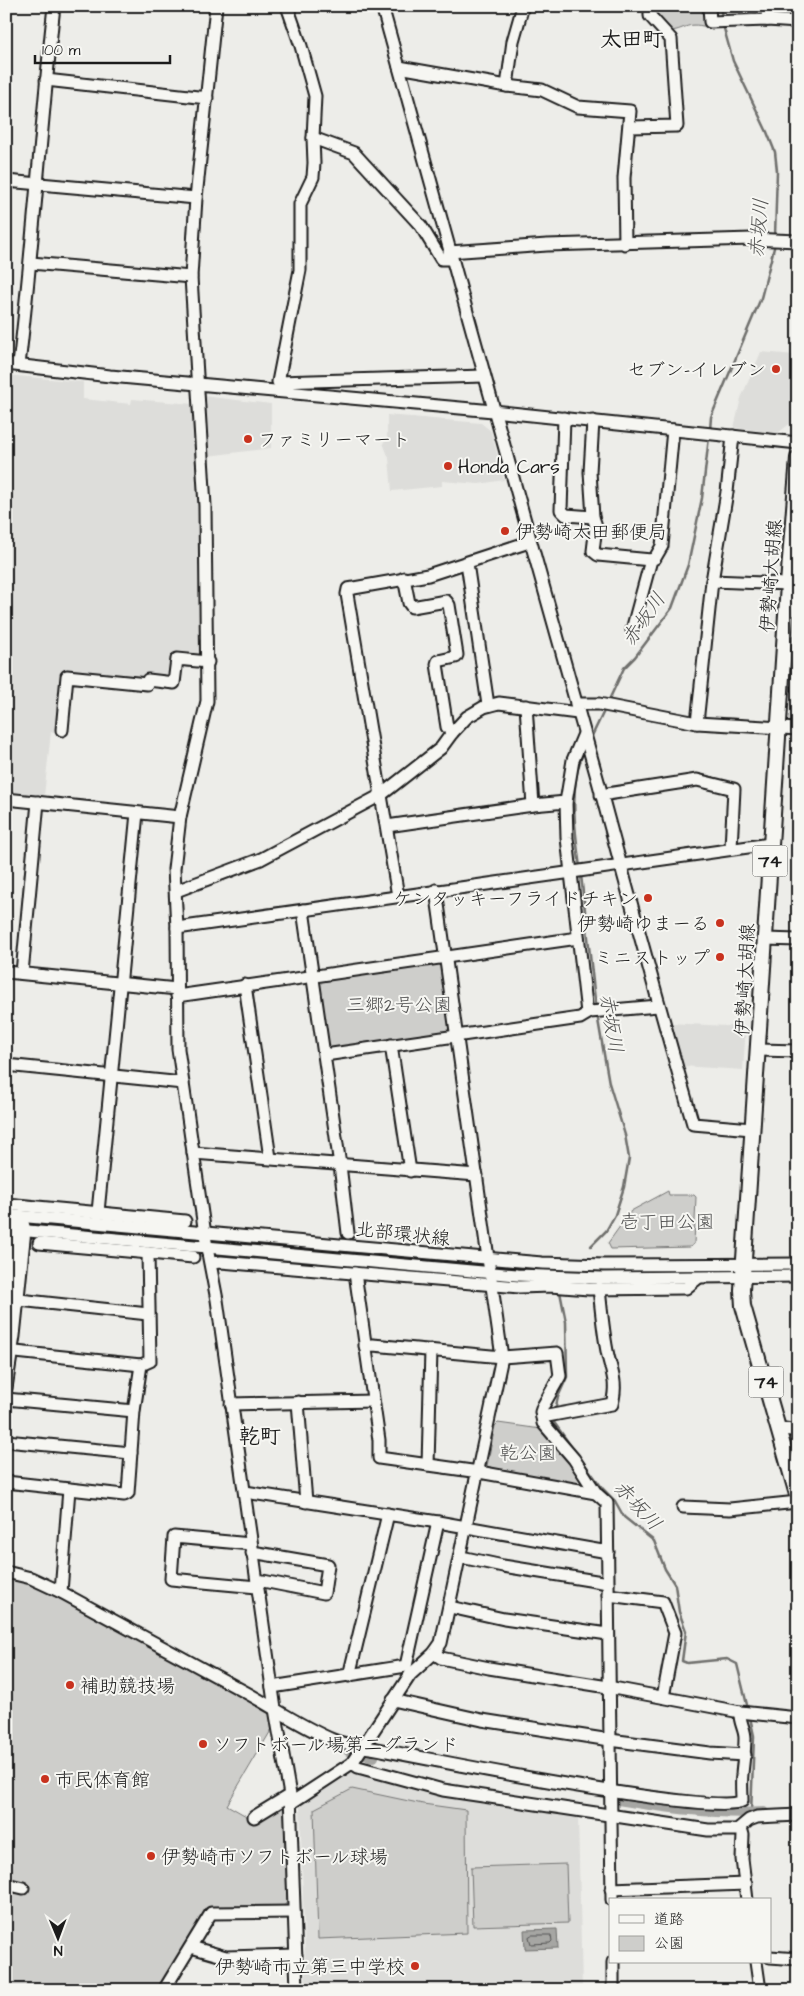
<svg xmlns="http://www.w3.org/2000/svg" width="804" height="1996" font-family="'Architects Daughter','Klee One',sans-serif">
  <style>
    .built { fill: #ddddda }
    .green { fill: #cececb; stroke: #757574 }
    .water { fill: #a6a6a3; stroke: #6f6f6d }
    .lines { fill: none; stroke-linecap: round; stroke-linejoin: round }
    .shore { stroke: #535352; stroke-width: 1 }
    .stream { stroke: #6f6f6d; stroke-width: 2.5 }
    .canal { stroke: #a6a6a3; stroke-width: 10 }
    .minor-casing { stroke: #1c1c1c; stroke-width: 15 }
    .major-casing { stroke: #1c1c1c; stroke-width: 18 }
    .minor { stroke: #f6f6f2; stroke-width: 11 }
    .major { stroke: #f6f6f2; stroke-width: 14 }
    .poi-dot { fill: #c8321e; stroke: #f6f6f2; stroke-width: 2 }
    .labels { text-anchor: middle; stroke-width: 4; stroke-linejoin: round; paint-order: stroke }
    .shield { fill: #f6f6f2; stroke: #5d5d5c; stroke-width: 1 }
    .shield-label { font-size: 18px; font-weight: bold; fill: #1c1c1c }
    .poi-label { font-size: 19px; fill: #1c1c1c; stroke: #f6f6f2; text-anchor: start }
    .street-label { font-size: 19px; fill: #1c1c1c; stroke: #f6f6f2 }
    .park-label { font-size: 19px; fill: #515151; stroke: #f6f6f2 }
    .water-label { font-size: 20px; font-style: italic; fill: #535352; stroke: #f6f6f2 }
    .quarter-label { font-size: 21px; font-weight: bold; fill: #1c1c1c; stroke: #f6f6f2 }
  </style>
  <rect width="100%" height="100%" fill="#edede9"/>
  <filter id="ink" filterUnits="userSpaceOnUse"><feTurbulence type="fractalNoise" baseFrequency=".02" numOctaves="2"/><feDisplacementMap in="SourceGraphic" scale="10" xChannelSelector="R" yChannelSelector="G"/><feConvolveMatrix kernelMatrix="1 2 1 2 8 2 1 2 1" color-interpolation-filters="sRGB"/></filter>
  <g filter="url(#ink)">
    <g class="built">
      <path d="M761,352L795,355L792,422L778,433L734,428L741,398Z"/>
      <path d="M6,375L83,382V399L131,404L132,399L193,404L201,547L202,658L174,656L172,680L145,681L66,673L60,732H51L44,796L41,799L6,796Z"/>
      <path d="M203,396L271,404V448L207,456Z"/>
      <path d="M387,415L481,423L491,431L504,480L479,484L442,481V486L392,491L389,458L383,443L387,439Z"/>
      <path d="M669,1023L746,1027L743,1070L682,1066Z"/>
      <path d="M349,1772L439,1794L578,1815L582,1990H306L300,1807L301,1804Z"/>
    </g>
    <g class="green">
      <path d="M653,6H705L707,27C685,21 685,31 668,31L654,15Z"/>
      <path d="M437,963L441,966L451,1029L447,1034L331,1050L328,1048L318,984L321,979Z"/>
      <path d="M668,1191L669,1195H694L696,1197L694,1244L690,1247L611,1249L608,1243L631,1211Z"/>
      <path d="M498,1423L541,1429L567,1458L582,1481L581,1486L490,1471L487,1466L495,1426Z"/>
      <path d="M6,1576L35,1583L271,1708L273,1727L227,1805L255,1821L281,1804L284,1806L287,1902L283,1907L208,1910L160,1990H6Z"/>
      <path d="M352,1789L423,1804L466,1810L467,1933L318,1939L314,1809Z"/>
      <path d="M566,1864L568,1923L473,1926L471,1867Z"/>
    </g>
    <path class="water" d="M557,1929L558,1948L525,1949L524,1930Z"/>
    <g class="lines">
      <path class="shore" d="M532,1935H551L552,1941L550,1943L531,1944L529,1937Z"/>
      <g class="stream">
        <path d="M720,6L722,17"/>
        <path d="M723,25L733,61L767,132L775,152L777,171L775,236"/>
        <path d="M710,430L711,417L761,298L775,244"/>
        <path d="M608,702L624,668L635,657L672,608L688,565L702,498L709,437"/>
        <path d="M590,740L605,709"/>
        <path d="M580,867C575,832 568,781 585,750"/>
        <path d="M581,875L596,1009"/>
        <path d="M591,1246L606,1231L615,1215L624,1187L629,1158L625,1135L609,1083L597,1014"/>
        <path d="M555,1411L558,1397L567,1377L566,1322L560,1292"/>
        <path d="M553,1418V1421L576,1453"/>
        <path d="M581,1459L603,1489L615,1501L624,1517L654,1541L665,1569L675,1585L679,1612L686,1631L682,1661L687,1663L727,1659L737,1664L748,1709"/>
        <path d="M750,1717L754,1736L751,1813"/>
      </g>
      <g class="canal">
        <path d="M348,1751L352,1752"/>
        <path d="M368,1756L374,1757"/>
        <path d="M618,1800C667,1808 715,1815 764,1812"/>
      </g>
      <defs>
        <g id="minor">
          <path d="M216,6L196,198L191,277L205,506L207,701L180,817L174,869L177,928L178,1049L207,1248L217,1300L275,1709L290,1795L297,1990"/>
          <path d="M287,6L301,46L315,96L313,138L314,163L313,177L300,204V270L278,382L484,376"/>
          <path d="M382,6C454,265 525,523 598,781C629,896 660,1010 693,1124L752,1129"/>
          <path d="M709,6L710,22L767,20L798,22"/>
          <path d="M767,20L768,6"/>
          <path d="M399,67L507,86L542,90L578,107L630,111L624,178L625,244"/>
          <path d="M46,80L207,98"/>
          <path d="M507,86L513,41L523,6"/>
          <path d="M630,127L677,126L671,39L650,16V6"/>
          <path d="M313,138L354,153L421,226L441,259H451"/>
          <path d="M6,181L196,198"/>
          <path d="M449,252L547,245L752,239L798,241"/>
          <path d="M31,263L191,277"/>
          <path d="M6,364L110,376L493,411L798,443"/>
          <path d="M19,365C33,246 41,126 54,6"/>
          <path d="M564,418L561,510L566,515L593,517"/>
          <path d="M593,421L590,472L593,517L596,526L593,551L598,555L651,560"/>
          <path d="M467,563L488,705"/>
          <path d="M404,578L409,603L412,607L446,601L449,605L457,655L456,657L438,661L437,664L447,727L452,733"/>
          <path d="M712,581L788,584"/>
          <path d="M632,630L651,560L655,558L662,546L673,430"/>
          <path d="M576,704H599L697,723L798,729"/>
          <path d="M526,706L533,805"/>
          <path d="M697,723L712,581L727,492L733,436"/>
          <path d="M62,730L67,676L147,684L148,680L174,683L177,659L208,662"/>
          <path d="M584,734L573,760L566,802L567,838L587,1013"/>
          <path d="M601,795L697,780L734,789L731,848"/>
          <path d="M6,799L180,817"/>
          <path d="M387,826L533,805L566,802"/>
          <path d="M176,891L261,859L381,795L441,748L452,733L467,717L484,707L499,703L578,713"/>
          <path d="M398,896L347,594L348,589L428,575L529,542"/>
          <path d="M303,910L340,1165L348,1233"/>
          <path d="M177,928L770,844"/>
          <path d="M765,939L798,940"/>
          <path d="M6,972L177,989"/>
          <path d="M22,973L38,802"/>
          <path d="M245,985L270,1158"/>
          <path d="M177,996L578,938"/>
          <path d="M391,1045L410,1171"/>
          <path d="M759,1050L798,1051"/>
          <path d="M325,1055L580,1018L590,1012L658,1006"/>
          <path d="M6,1065L183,1083"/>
          <path d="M193,1153L477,1175"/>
          <path d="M6,1204L185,1221"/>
          <path d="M98,1212L137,813"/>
          <path d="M6,1215L542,1263L604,1265L798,1264"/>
          <path d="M6,1229L517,1275L602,1278L798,1276"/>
          <path d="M39,1243L193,1257"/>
          <path d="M211,1263L221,1262L519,1287L550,1286L589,1289L686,1288L698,1278"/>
          <path d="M355,1273L379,1440V1458L479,1472L596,1493"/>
          <path d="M10,1299L148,1314"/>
          <path d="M6,1336L16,1230L18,1223"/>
          <path d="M365,1346L373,1345L502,1357L557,1353L560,1376L543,1406L541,1412L543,1423L574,1459L596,1493L607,1503L612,1900"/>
          <path d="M6,1351L141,1365L150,1361L148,1253"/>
          <path d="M6,1388L14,1336L25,1230L23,1223"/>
          <path d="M6,1399L134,1411"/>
          <path d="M298,1402L306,1502"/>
          <path d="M231,1404L373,1401"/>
          <path d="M542,1417L612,1404C618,1381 611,1372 607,1351C603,1330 601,1309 599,1288"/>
          <path d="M778,1428L798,1431"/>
          <path d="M6,1441L131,1453"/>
          <path d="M428,1465L431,1350"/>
          <path d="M6,1482L124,1495L128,1493L134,1411L141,1365"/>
          <path d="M245,1492L438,1522L608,1552"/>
          <path d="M683,1507L730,1509L798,1502"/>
          <path d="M251,1544L174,1537L171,1579L257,1587"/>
          <path d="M252,1553H258L328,1565L324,1593L263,1581L257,1582"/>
          <path d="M461,1557L503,1566L608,1583"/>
          <path d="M6,1572L31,1578L61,1592C123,1625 185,1659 247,1693C276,1709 302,1727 333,1740C347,1746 362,1746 377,1749C423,1758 718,1817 742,1801C742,1792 741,1783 742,1774C743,1762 745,1751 745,1738C745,1729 739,1722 740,1712"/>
          <path d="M61,1592L69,1489"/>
          <path d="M608,1595L663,1602L675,1633L663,1697"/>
          <path d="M450,1607L504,1619L608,1634"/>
          <path d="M434,1653L441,1658L489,1668L608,1687L740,1712L798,1718"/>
          <path d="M349,1676L388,1514"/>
          <path d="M272,1687L406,1666L438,1522"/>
          <path d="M393,1700L482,1720L610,1740L710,1753L745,1755"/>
          <path d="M352,1763L358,1767L443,1790L708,1830H737L749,1820L757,1817L798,1815"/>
          <path d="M291,1803L352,1763L410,1675L434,1653L441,1643L502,1357L436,890"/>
          <path d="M254,1817L290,1795"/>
          <path d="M741,1828L743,1835L742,1859L747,1900"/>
          <path d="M6,1884L23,1888"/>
          <path d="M611,1889L746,1884"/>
          <path d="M191,1947L226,1957L296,1955"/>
          <path d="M770,1957L798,1959"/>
          <path d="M613,1962V1990"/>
          <path d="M756,1962L760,1990"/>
          <path d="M164,1990L211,1913L294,1912"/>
        </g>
        <path id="major" d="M798,458L788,584L742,1290L743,1306L798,1498"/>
      </defs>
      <use href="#minor" class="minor-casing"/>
      <use href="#major" class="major-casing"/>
      <use href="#minor" class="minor"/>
      <use href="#major" class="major"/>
    </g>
  </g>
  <g class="poi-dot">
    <circle cx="776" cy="369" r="5"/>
    <circle cx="248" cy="439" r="5"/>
    <circle cx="448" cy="466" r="5"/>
    <circle cx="505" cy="531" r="5"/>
    <circle cx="648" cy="898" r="5"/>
    <circle cx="720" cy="923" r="5"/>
    <circle cx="720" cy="957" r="5"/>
    <circle cx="70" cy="1685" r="5"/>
    <circle cx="203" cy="1744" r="5"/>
    <circle cx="45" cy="1779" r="5"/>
    <circle cx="151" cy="1856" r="5"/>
    <circle cx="415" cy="1966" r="5"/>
  </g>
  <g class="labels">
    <g class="shield">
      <rect x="752.5" y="845.5" width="35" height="31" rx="4"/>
      <rect x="748.5" y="1366.5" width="35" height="31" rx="4"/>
    </g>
    <g class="shield-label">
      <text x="770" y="867">74</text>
      <text x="766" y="1388">74</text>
    </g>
    <g class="poi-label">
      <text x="766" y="376" text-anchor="end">セブン-イレブン</text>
      <text x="258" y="446">ファミリーマート</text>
      <text x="458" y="473">Honda Cars</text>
      <text x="515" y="538">伊勢崎太田郵便局</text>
      <text x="638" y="905" text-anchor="end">ケンタッキーフライドチキン</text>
      <text x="710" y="930" text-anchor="end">伊勢崎ゆまーる</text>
      <text x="710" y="964" text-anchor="end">ミニストップ</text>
      <text x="80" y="1692">補助競技場</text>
      <text x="213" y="1751">ソフトボール場第二グランド</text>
      <text x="55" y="1786">市民体育館</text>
      <text x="161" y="1863">伊勢崎市ソフトボール球場</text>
      <text x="405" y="1973" text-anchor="end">伊勢崎市立第三中学校</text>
    </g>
    <g class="street-label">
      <text transform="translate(770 576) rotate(-86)" y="7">伊勢崎大胡線</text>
      <text transform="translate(744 980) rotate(-87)" y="7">伊勢崎大胡線</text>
      <text transform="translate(403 1233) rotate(6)" y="7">北部環状線</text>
    </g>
    <g class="park-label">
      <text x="399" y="1011">三郷2号公園</text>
      <text x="667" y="1228">壱丁田公園</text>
      <text x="528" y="1459">乾公園</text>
    </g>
    <g class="water-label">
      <text transform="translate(758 228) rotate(-85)" y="7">赤坂川</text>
      <text transform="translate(643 619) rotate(-55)" y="7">赤坂川</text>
      <text transform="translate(612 1023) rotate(81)" y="7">赤坂川</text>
      <text transform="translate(638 1505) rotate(47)" y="7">赤坂川</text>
    </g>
    <g class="quarter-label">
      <text x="632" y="46">太田町</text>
      <text x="260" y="1443">乾町</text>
    </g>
  </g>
  <rect width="804" height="1996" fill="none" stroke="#f6f6f2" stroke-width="25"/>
  <rect x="12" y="12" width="779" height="1971" fill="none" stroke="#1c1c1c" stroke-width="2" filter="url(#ink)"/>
  <rect x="609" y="1898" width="162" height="65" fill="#f6f6f2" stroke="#9f9f9c"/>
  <rect x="619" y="1915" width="25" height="8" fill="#f6f6f2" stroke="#9f9f9c"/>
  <text x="654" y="1924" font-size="15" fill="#1c1c1c">道路</text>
  <rect x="619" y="1936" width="25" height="15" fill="#cececb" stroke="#9f9f9c"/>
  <text x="654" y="1948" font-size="15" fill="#1c1c1c">公園</text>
  <g transform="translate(58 1938) rotate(179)" stroke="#f6f6f2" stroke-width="4" paint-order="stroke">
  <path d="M0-4L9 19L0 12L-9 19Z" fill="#1c1c1c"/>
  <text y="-8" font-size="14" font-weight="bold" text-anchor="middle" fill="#1c1c1c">N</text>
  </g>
  <path d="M35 55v8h135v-8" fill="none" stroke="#1c1c1c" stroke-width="2.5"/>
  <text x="42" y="55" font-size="15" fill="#1c1c1c" stroke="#f6f6f2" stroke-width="4" paint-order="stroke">100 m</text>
</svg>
